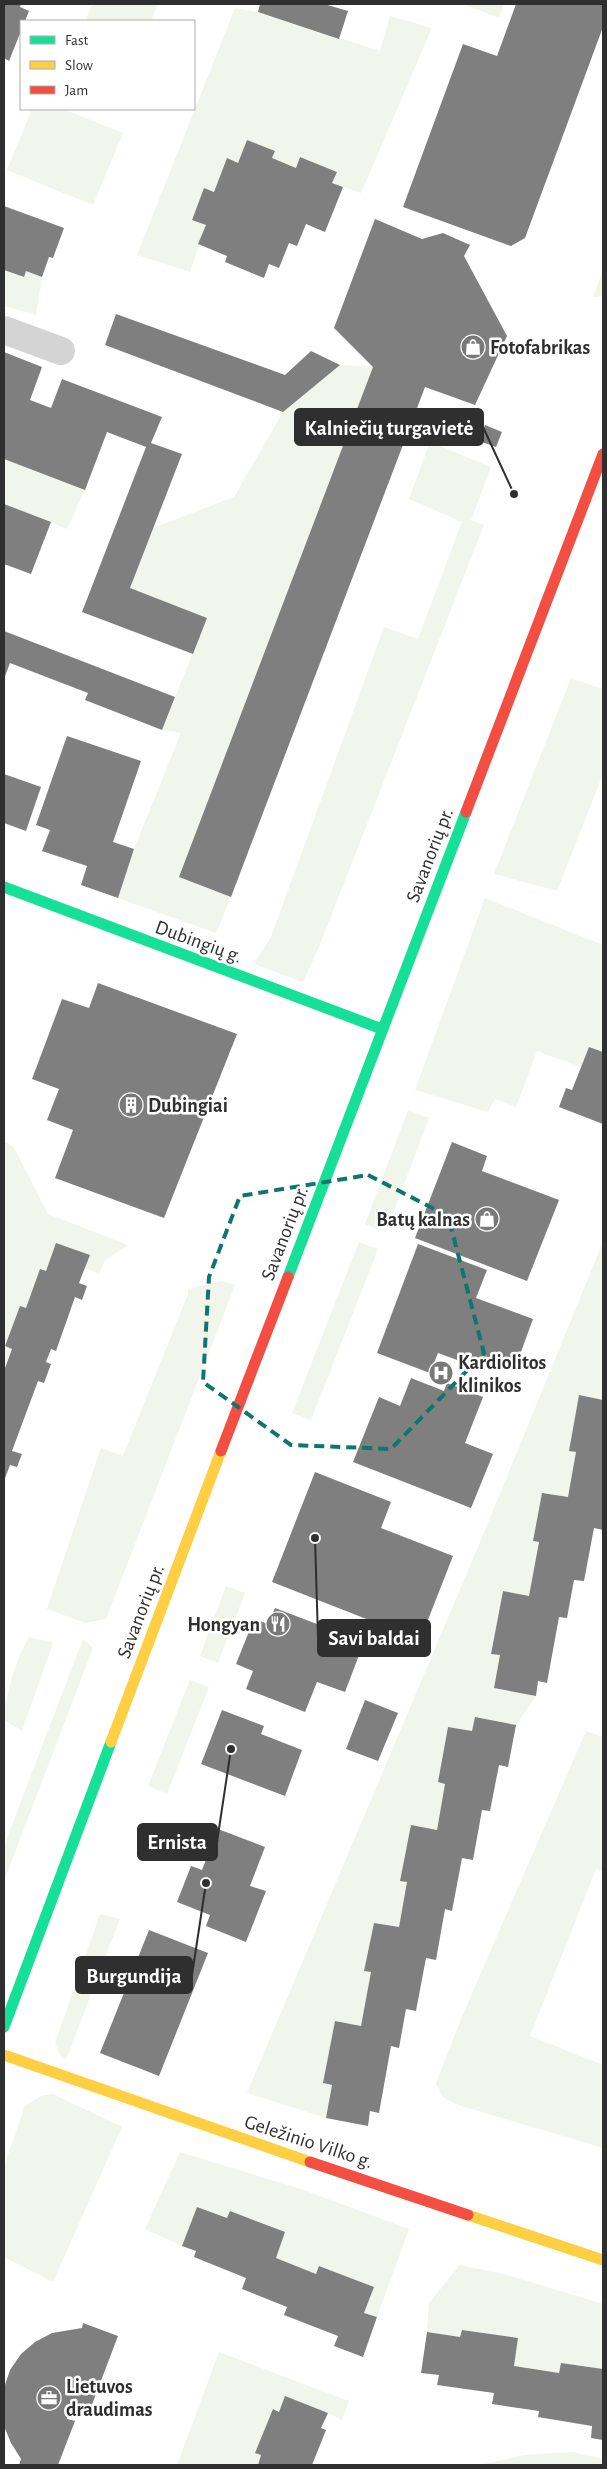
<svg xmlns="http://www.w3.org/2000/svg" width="607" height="2469" font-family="'Alegreya Sans',sans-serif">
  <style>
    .green { fill: #f2f5ec }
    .building { fill: #7f7f7f }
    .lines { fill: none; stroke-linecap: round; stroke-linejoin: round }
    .street { stroke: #d4d4d4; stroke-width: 28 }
    .fast { stroke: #16e098; stroke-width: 11 }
    .slow { stroke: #ffcf43; stroke-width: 11 }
    .jam { stroke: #f24e42; stroke-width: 11 }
    .marked { fill: none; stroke: #0f766e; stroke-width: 4; stroke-dasharray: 10 6; stroke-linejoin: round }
    .labels { text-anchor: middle; stroke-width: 5; stroke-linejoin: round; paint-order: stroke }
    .poi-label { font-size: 20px; font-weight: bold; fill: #2f2f2f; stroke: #fff; text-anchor: start }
    .street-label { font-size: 20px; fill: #2f2f2f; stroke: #fff }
    .leader { fill: none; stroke: #2f2f2f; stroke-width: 2 }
    .callout-dot { fill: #2f2f2f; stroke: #fff; stroke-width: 2 }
    .callout { fill: #2f2f2f; stroke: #2f2f2f; stroke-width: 2 }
    .callout-label { font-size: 21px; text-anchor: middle; font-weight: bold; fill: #fff }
  </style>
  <rect width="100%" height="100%" fill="#fff"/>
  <g class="green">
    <path d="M92,4H158L151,21H86Z"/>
    <path d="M463,4H504L499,18Z"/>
    <path d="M235,8L258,12L380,51L390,16L432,28L361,193L332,183L336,171L300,157L296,168L272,158L275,151L247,140L238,163L227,159L214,192L204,188L192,219L206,225L190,272L137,255Z"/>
    <path d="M32,109H63L123,133L93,205L7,170Z"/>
    <path d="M4,270L23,277L26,271L42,277L36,315L4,306Z"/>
    <path d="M603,270V296L593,297Z"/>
    <path d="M340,365L373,367L179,877L231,897L216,933L118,898L134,849L181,733L162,730L207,618L130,588L153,528L234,497L283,412Z"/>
    <path d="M430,442L491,467L471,520L484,525L319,947L303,982L254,964L271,937L384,627L418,639L462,522L409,499Z"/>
    <path d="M4,459L85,490L67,529L4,504Z"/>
    <path d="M571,678L603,689V774L557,891L494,874Z"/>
    <path d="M485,898L603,945V1052L589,1047L581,1067L537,1051L516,1107L495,1099L488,1112L415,1090Z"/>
    <path d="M408,1110L429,1118L386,1232L365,1224Z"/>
    <path d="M4,1142L13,1146L48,1214L128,1245L105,1260L99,1274L85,1268L89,1255L56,1243L46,1271L26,1308L20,1306L5,1346L12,1349L4,1371Z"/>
    <path d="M359,1242L378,1249L311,1420L292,1413Z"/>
    <path d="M603,1242V1400L579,1396L569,1451L576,1452L568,1497L542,1493L533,1541L539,1542L529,1596L503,1591L491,1653L500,1655L494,1688L536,1696L516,1725L475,1717L472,1731L448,1727L438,1782L445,1784L437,1830L411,1826L401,1881L407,1882L399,1927L374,1923L364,1971L371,1972L361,2026L335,2021L323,2083L332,2085L326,2118L247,2093L483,1535Z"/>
    <path d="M222,1281L235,1285L106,1619L85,1623L47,1609L101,1448L123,1456L188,1294V1289Z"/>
    <path d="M226,1586L245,1593L218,1663L200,1656Z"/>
    <path d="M29,1637L53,1643L22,1731L4,1720C4,1697 17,1657 29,1637Z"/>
    <path d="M83,1639L93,1648L4,1881V1846Z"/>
    <path d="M190,1680L209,1687L167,1794L148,1786Z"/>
    <path d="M586,1731L603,1737V1871L596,1869L530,2036L603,2065V2148L458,2105L443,2097L436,2083L461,2019Z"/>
    <path d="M100,1914L120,1919L66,2060L60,2055L55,2043Z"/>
    <path d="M53,2094L122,2127L53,2282L4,2257V2166L25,2106L41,2096Z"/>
    <path d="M180,2152L301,2189L409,2229L377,2317L364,2313L374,2287L320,2266L316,2274L276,2258L285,2232L230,2212L227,2218L197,2207L182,2246L145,2229Z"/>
    <path d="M460,2265L508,2275L603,2304V2369L561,2363L559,2373L514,2366L518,2338L462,2330L460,2337L427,2332L429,2303Z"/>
    <path d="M219,2352L349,2401L342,2420L328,2413L279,2412L273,2409L256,2453L261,2455L258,2465H177Z"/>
    <path d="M573,2452L603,2459V2465H480L524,2455Z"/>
  </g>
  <g class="building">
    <path d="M4,4H21L20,7L29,11L25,21H21V31L9,61L4,58Z"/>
    <path d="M260,4H324L348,11L339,39L258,12Z"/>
    <path d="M516,4H603V27L525,238L511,246L403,207L463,44L497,56Z"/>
    <path d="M247,140L275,151L272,158L296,168L300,157L337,172L332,183L343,187L325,232L306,224L297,246L289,243L279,268L269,264L264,278L225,262L227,256L198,244L206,225L192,220L204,188L214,192L227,158L238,163Z"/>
    <path d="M4,206L64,228L53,258L49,257L42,277L26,271L24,277L4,270Z"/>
    <path d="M375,219L422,239L443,233L470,245L464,256L507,336L475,405L425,387L231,897L179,877L373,367L334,328Z"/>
    <path d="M116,314L285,375L311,351L340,365L283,412L105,345Z"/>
    <path d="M4,352L42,367L30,400L51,408L62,379L162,417L151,443L182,454L130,588L207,618L193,654L82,612L146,447L107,432L85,490L4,459Z"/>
    <path d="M485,425L502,432L496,447L479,441Z"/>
    <path d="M4,504L51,522L31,574L4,564Z"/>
    <path d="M4,631L175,697L162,730L85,700L88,693L10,663L4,679Z"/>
    <path d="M67,736L141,761L113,842L134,849L118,898L81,885L87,866L42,851L50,830L36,825Z"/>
    <path d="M4,774L41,787L26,831L4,823Z"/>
    <path d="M98,983L237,1034L164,1218L55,1178L73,1130L47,1120L59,1089L32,1079L62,999L89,1008Z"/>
    <path d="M589,1047L603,1052V1124L559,1107L566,1088L572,1090Z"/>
    <path d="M452,1142L487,1156L482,1171L559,1200L527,1281L415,1238Z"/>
    <path d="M56,1243L90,1255L79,1283L87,1286L82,1300L75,1297L56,1351L51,1349L46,1362L51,1364L44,1383L38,1381L12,1451L22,1454L17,1467L10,1465L4,1481V1371L12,1349L5,1346L20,1306L26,1308L40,1269L46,1271Z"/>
    <path d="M418,1244L487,1270L476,1298L533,1319L514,1371L482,1359L479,1368L438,1353L430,1373L377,1353Z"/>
    <path d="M411,1378L444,1391L447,1383L483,1397L465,1443L493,1454L471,1508L353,1462L379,1397L400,1406Z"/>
    <path d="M579,1395L603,1400V1530L594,1528L584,1581L574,1580L567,1618L559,1617L547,1683L538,1681L536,1696L494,1688L500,1655L491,1654L503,1591L529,1596L539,1542L533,1541L542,1493L568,1497L576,1452L569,1451Z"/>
    <path d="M315,1472L391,1502L381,1528L453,1556L420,1640L272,1582Z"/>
    <path d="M275,1608L364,1642L345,1692L317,1682L305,1712L246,1689L253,1671L236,1664L254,1619L268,1624Z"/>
    <path d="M365,1700L398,1713L378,1761L346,1749Z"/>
    <path d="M222,1710L264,1726L261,1734L302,1750L285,1796L201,1764Z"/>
    <path d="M475,1717L516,1725L508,1767L499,1765L490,1811L482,1810L473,1860L462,1858L452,1911L445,1909L436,1960L426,1958L416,2011L406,2009L399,2048L391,2046L379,2113L370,2111L368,2126L326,2118L332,2085L323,2083L335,2021L361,2026L371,1972L364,1971L374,1923L399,1927L407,1882L400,1881L411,1825L437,1830L445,1784L438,1782L448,1727L472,1731Z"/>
    <path d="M218,1829L265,1847L250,1886L266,1891L246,1942L206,1926L210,1915L177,1902L191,1866L202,1870Z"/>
    <path d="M149,1930L208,1953L159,2076L100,2053Z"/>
    <path d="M197,2207L227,2218L230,2211L285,2232L276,2258L316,2274L319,2266L374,2287L364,2313L377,2317L363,2357L334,2346L338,2336L284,2315L287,2307L242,2289L246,2278L194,2257L196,2251L182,2246Z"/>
    <path d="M83,2323L118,2336L88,2415L71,2408L67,2419L75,2421L58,2465H19L21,2459L11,2443L4,2426V2388L10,2370L21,2354L35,2342L52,2333L82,2328Z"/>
    <path d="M462,2330L518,2338L514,2366L559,2373L561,2363L603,2369V2440L591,2438L592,2426L538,2417L539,2411L492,2404L494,2393L437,2385L439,2375L421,2373L427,2332L460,2337Z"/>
    <path d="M285,2396L328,2413L321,2428L326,2430L312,2465H258L261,2455L255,2453L273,2409L279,2412Z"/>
  </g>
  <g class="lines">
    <path class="street" d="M4,330L61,351"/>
    <g class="fast">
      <path d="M4,887L382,1029"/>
      <path d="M288,1277L466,812"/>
      <path d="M4,2027L111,1742"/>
    </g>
    <g class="slow">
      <path d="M111,1742L221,1451"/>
      <path d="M4,2055L310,2162"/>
      <path d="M468,2215L603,2260"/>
    </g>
    <g class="jam">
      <path d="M466,812L603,454"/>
      <path d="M221,1451L288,1277"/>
      <path d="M310,2162L468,2215"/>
    </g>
  </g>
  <path class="marked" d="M368,1175L448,1216L484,1353L391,1449L291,1445L203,1382L209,1277L240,1196Z"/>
  <defs>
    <symbol id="shop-disc" viewBox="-11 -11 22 22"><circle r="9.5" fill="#787878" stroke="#fff"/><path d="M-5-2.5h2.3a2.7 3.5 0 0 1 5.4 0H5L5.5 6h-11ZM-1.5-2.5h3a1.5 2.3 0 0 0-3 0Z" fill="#fff"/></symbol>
    <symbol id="building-disc" viewBox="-11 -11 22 22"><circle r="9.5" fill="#787878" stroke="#fff"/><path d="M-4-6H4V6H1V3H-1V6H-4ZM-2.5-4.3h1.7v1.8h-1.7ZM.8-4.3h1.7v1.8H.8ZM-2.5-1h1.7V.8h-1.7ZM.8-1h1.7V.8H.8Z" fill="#fff"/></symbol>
    <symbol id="hospital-disc" viewBox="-11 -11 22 22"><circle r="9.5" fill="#787878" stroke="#fff"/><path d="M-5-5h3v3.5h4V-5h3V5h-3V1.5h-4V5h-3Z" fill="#fff"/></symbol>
    <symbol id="restaurant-disc" viewBox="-11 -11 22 22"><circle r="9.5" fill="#787878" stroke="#fff"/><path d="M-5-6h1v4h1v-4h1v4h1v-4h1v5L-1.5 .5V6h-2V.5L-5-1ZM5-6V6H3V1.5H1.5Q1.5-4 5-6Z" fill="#fff"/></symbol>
    <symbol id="office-disc" viewBox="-11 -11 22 22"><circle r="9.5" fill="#787878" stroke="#fff"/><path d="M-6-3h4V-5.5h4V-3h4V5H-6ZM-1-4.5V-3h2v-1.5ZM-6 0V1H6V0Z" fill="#fff"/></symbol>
  </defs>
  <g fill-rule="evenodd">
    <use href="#shop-disc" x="459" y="333" width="28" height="28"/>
    <use href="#building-disc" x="117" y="1091" width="28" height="28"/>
    <use href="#shop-disc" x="473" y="1205" width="28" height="28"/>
    <use href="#hospital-disc" x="427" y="1359" width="28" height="28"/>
    <use href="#restaurant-disc" x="264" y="1610" width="28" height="28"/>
    <use href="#office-disc" x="35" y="2384" width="28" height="28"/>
  </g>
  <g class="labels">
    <g class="poi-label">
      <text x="490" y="354">Fotofabrikas</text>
      <text x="148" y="1112">Dubingiai</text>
      <text x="470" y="1226" text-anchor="end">Batų kalnas</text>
      <text x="458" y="1369">Kardiolitos<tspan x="458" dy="23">klinikos</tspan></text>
      <text x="260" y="1631" text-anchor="end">Hongyan</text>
      <text x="66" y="2393">Lietuvos<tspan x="66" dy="23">draudimas</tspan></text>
    </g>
    <g class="street-label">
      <text transform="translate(429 855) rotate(-69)" y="7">Savanorių pr.</text>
      <text transform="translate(199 941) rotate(20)" y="7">Dubingių g.</text>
      <text transform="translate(284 1233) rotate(-69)" y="7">Savanorių pr.</text>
      <text transform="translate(140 1611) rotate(-69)" y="7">Savanorių pr.</text>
      <text transform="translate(309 2141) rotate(18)" y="7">Geležinio Vilko g.</text>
    </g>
  </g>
  <path class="leader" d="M514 494L483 427M315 1538L318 1638M231 1749L217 1842M206 1883L192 1975"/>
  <g class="callout-dot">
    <circle cx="514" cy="494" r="5"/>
    <circle cx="315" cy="1538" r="5"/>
    <circle cx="231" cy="1749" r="5"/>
    <circle cx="206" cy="1883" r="5"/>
  </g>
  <g class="callout">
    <rect x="295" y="409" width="188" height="36" rx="5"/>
    <rect x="318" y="1620" width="112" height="36" rx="5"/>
    <rect x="138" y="1824" width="79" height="36" rx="5"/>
    <rect x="76" y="1957" width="116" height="36" rx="5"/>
  </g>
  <g class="callout-label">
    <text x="389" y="435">Kalniečių turgavietė</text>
    <text x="374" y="1645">Savi baldai</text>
    <text x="177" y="1849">Ernista</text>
    <text x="134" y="1983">Burgundija</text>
  </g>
  <rect width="607" height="2469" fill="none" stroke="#2f2f2f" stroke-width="10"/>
  <rect x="20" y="20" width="175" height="90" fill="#ffffff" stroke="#acacac"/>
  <rect x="30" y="36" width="25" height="8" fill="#16e098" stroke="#acacac"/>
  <text x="65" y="45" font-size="15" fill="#2f2f2f">Fast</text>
  <rect x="30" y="61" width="25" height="8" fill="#ffcf43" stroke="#acacac"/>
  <text x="65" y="70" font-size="15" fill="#2f2f2f">Slow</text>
  <rect x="30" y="86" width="25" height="8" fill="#f24e42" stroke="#acacac"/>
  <text x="65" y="95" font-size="15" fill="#2f2f2f">Jam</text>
</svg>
